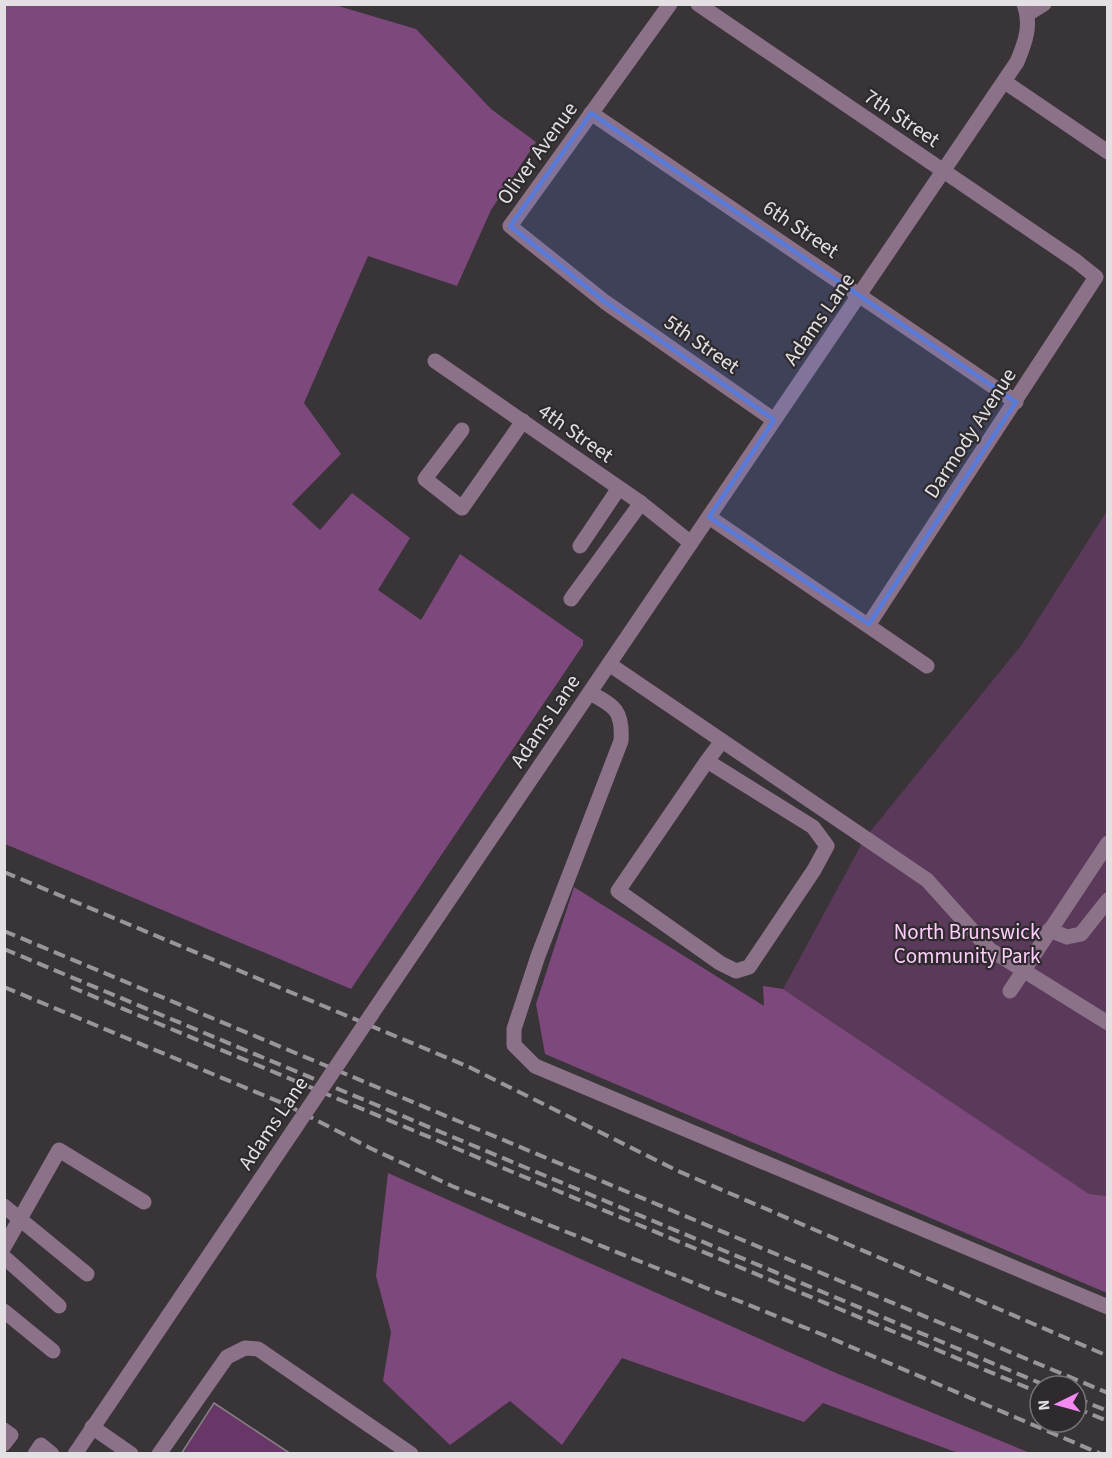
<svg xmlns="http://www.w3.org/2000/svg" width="1112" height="1458" font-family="'Source Sans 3',sans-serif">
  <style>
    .green { fill: #5b395a }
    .forest { fill: #7d487b }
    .building { fill: #693668; stroke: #868185; stroke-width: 1.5 }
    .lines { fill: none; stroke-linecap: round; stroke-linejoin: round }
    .minor { stroke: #8b7289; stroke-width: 15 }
    .rail { stroke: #999599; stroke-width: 4; stroke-dasharray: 12 6; stroke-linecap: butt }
    .minor-bridge { stroke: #8b7289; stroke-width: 15 }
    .marked { fill: #587adb; fill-opacity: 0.2; stroke: #587adb; stroke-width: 4.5; stroke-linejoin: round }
    .labels { text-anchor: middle; stroke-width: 4.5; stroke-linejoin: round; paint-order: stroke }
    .street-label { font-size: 21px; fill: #e3e0e3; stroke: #2e2a2e }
    .park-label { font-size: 21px; fill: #fecefb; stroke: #2e2a2e }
  </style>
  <rect width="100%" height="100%" fill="#383438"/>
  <path class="green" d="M1107,511V1196L1089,1194L783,989L865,838L1023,643Z"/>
  <g class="forest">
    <path d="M4,5H335L416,29L491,109L536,142L491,210L457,286L368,256L304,403L341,454L292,504L320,530L352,493L410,538L378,590L421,620L460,554L583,640V645L351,989L5,844Z"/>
    <path d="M574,887L764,1006L763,986L783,989L1089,1194L1107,1196V1293L545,1054L536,1004Z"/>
    <path d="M388,1173L836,1373L1030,1453H958L823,1403L804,1422L622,1358L562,1445L510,1401L450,1445L383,1381L391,1332L376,1276Z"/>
  </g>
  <path class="building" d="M214,1403L291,1454H181Z"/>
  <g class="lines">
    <g class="minor">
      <path d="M670,4L510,226L605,302L774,420"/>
      <path d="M698,4L1076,261L1096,277L869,624"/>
      <path d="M1028,14L1044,4"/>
      <path d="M1005,82L1108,152"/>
      <path d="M591,113L1016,402"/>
      <path d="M435,361L641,503L691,543"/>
      <path d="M462,430L425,479L462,508L523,421"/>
      <path d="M709,517L927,666"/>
      <path d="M580,546L619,488"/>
      <path d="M571,599L641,503"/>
      <path d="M609,664L927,880L989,949L1108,1023"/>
      <path d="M590,693C615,706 623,711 621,741L538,956L514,1029V1045L535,1066L1108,1307"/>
      <path d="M707,761L813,827L827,846L814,870L749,967L736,971L720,963L618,891L707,761L722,741"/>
      <path d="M1049,930L1067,937L1081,934L1108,900"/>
      <path d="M1010,991L1108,843"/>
      <path d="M371,1015L1017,62C1025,43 1032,25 1024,4"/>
      <path d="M4,1206L87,1274"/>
      <path d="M4,1247L59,1150L144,1202"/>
      <path d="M4,1257L59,1306"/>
      <path d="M4,1311L53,1351"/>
      <path d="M92,1427L131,1454"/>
      <path d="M4,1430L11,1435L4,1444"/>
      <path d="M35,1454L41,1445L52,1454"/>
      <path d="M75,1454L293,1131"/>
      <path d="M159,1454L227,1357L245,1348L258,1349L411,1454"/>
    </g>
    <g class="rail">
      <path d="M4,872L469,1067L678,1171L1108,1356"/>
      <path d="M4,931L1108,1393"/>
      <path d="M4,949L1047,1386"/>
      <path d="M4,987L287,1105L370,1148L452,1186L821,1334L1101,1454"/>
      <path d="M71,987L1040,1393"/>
      <path d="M1076,1398L1108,1411"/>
      <path d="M1076,1408L1108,1421"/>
    </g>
    <path class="minor-bridge" d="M293,1131L371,1015"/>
  </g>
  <path class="marked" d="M591,113L1016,402L869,624L709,517L774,420L605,302L510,226Z"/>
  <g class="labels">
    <g class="street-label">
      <text transform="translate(902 118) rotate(34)" y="7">7th Street</text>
      <text transform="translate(537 153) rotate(-54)" y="7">Oliver Avenue</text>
      <text transform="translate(801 229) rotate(34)" y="7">6th Street</text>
      <text transform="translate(819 319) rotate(-55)" y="7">Adams Lane</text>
      <text transform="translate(702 344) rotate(35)" y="7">5th Street</text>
      <text transform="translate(576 433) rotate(35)" y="7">4th Street</text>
      <text transform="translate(970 433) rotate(-57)" y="7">Darmody Avenue</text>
      <text transform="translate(545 721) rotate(-56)" y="7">Adams Lane</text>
      <text transform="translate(273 1123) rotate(-56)" y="7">Adams Lane</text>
    </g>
    <g class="park-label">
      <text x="967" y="939">North Brunswick<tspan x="967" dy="24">Community Park</tspan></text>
    </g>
  </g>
  <rect width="1112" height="1458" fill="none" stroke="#e3e0e3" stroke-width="12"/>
  <g transform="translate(1058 1404) rotate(265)"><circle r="28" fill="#2e2a2e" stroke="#767376" stroke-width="1.5"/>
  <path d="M0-4.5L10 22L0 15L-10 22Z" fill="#f389f1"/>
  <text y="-9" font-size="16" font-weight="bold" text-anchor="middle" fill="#e3e0e3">N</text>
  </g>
</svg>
